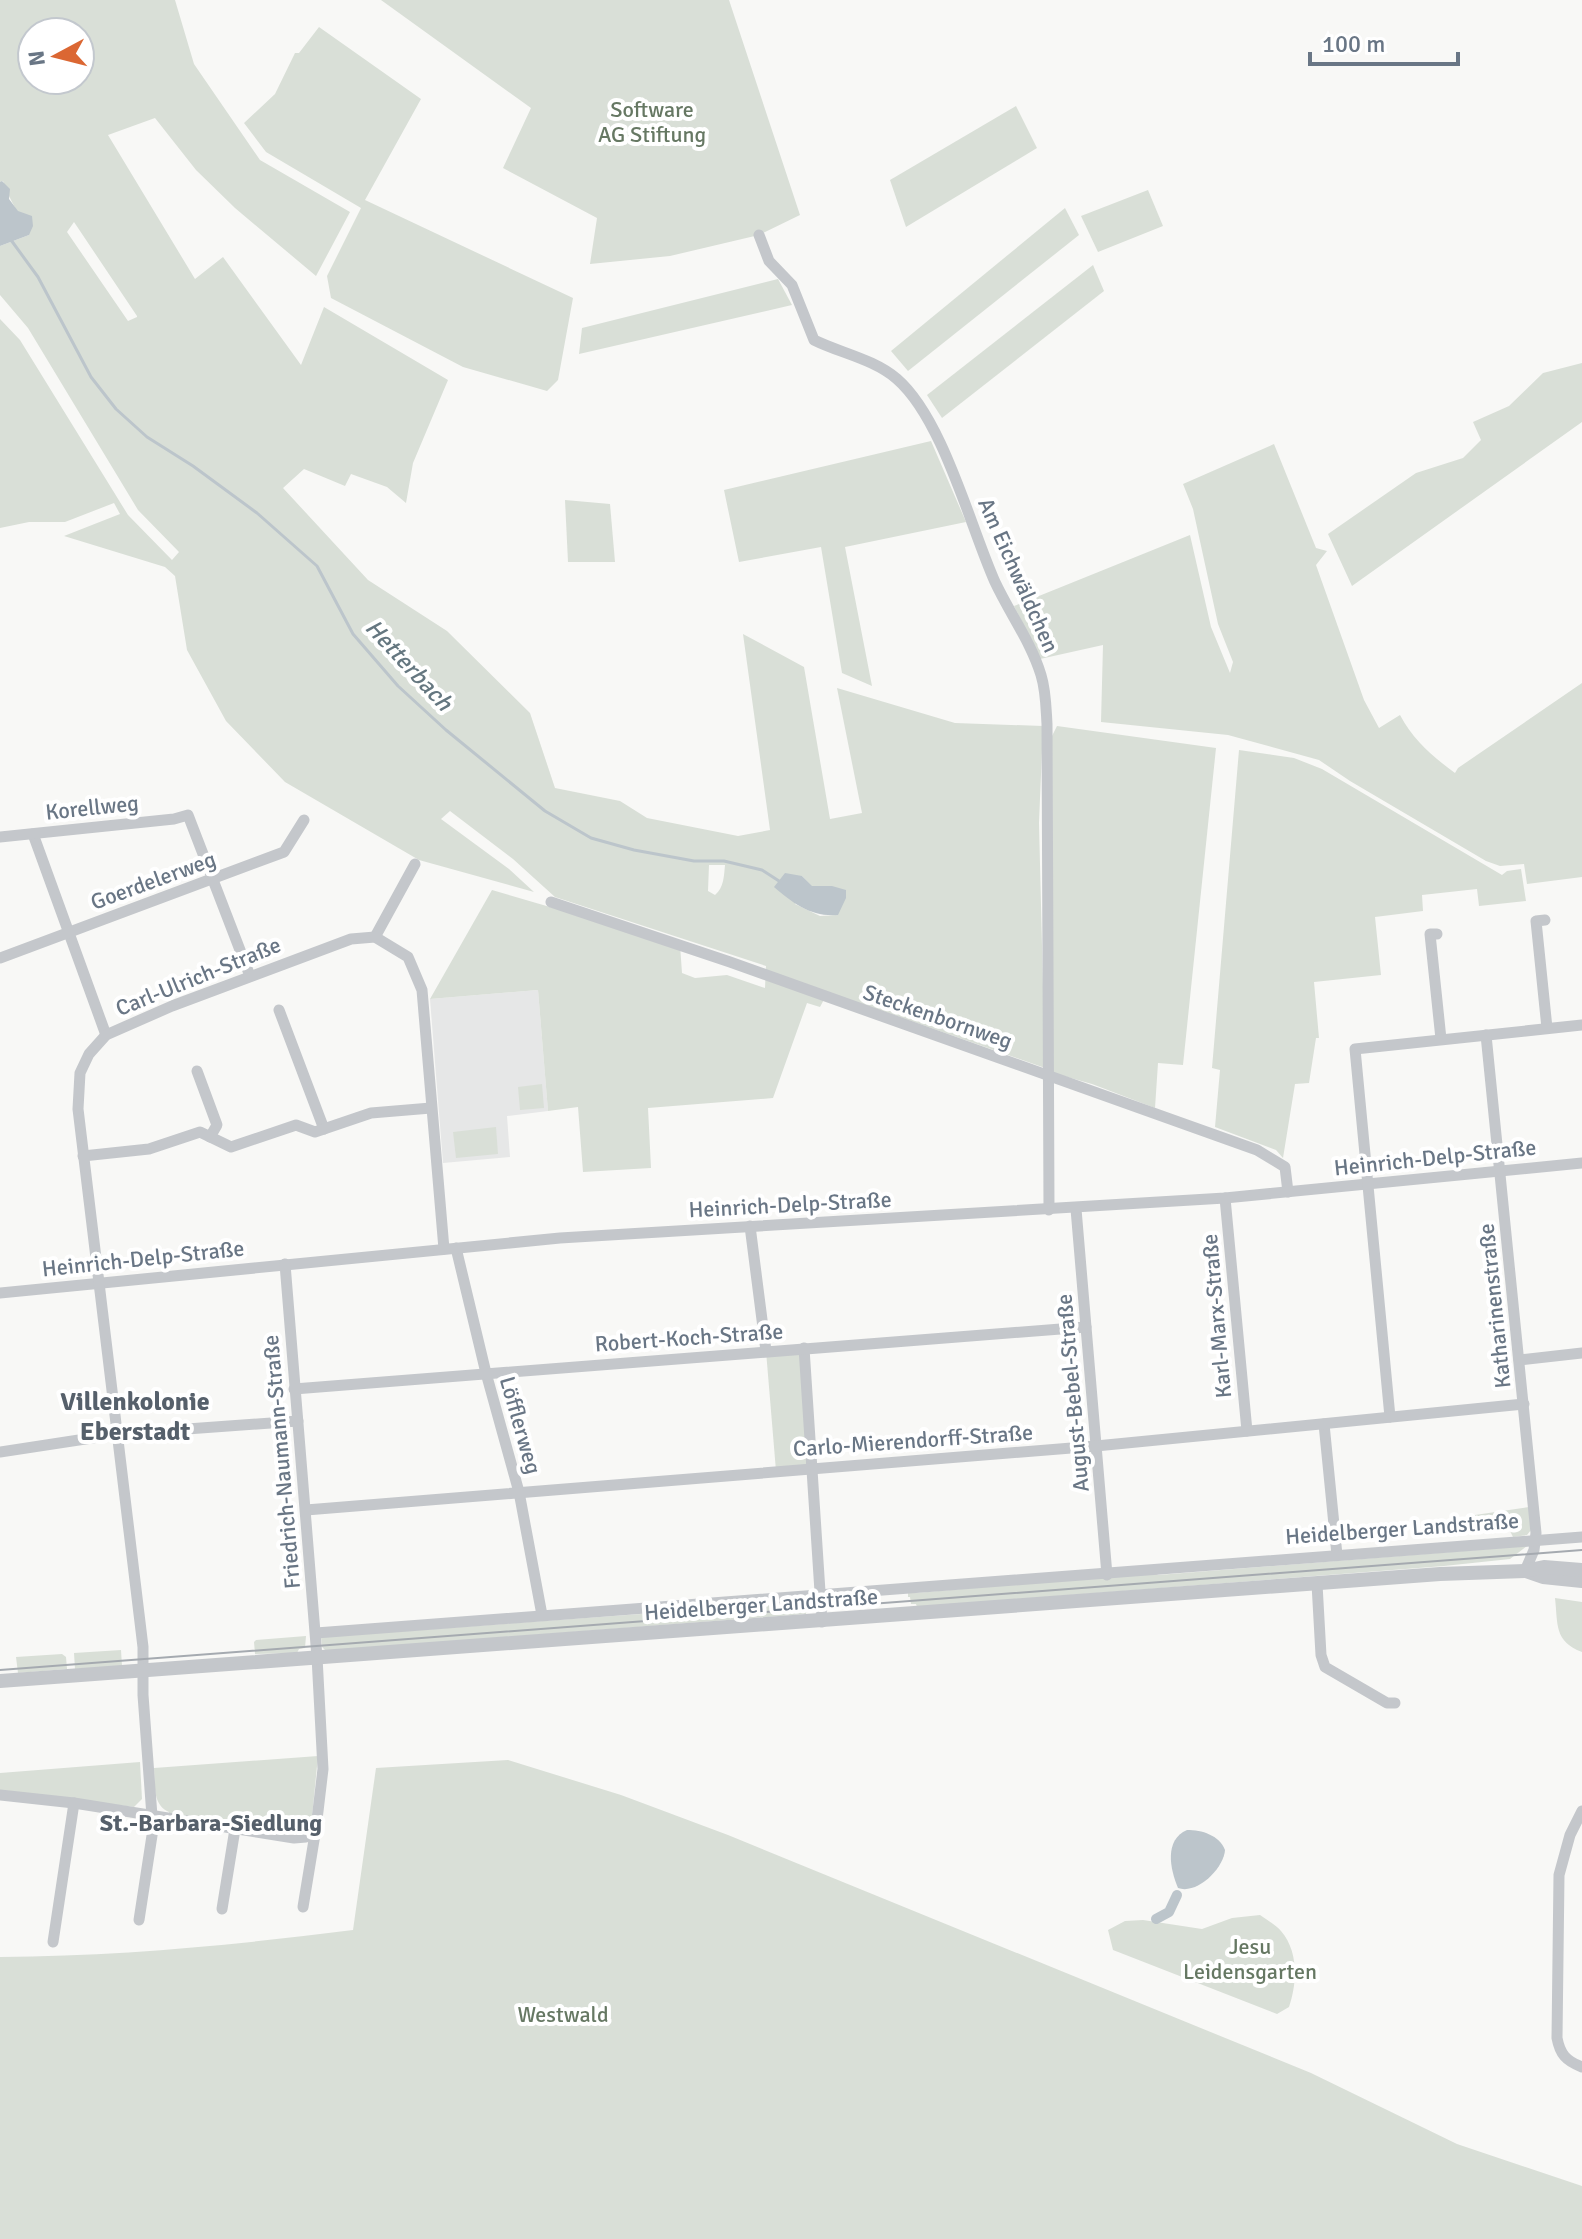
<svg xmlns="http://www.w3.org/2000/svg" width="1582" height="2239" font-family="Signika,sans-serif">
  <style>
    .built { fill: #e6e7e7 }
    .green { fill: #d9dfd7; fill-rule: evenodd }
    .water { fill: #bcc5cb }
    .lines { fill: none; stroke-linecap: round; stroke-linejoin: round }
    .stream { stroke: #bcc5cb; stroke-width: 3 }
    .canal { stroke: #bcc5cb; stroke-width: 10 }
    .minor { stroke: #c4c7cb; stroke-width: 11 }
    .tertiary { stroke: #c4c7cb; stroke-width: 14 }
    .tram { stroke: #a5aab0; stroke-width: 2 }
    .labels { text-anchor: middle; stroke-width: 8; stroke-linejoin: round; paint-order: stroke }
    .park-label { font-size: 22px; fill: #667863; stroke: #fff }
    .street-label { font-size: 22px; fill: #697685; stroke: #fff }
    .water-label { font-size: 24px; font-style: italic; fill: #657780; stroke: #fff }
    .neighbourhood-label { font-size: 24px; font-weight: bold; fill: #56606b; stroke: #fff }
    .quarter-label { font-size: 26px; font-weight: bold; fill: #56606b; stroke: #fff }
  </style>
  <rect width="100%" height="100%" fill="#f8f8f6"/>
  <path class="built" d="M538,990L548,1111L507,1116L510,1157L443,1163L430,999Z"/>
  <g class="green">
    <path d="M0,0H175L194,64L260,160L350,212L316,276L235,208L196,170L155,118L108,135L195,279L223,257L301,365L324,307L448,380L413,463L406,503L387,487L351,474L345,486L304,469L283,488L368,580L447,631L530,713L555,788L620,801L647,818L738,836L770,830L743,634L804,667L830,819L862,813L837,688L955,723L1043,726L1039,823L1045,1068L828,992L820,1007L807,1003L773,1098L648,1108L651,1168L583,1172L578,1107L548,1111L538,990L430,999L492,890L680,945L682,973L695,978L727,975L765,988L766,966L555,897L513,859L450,811L441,819L509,869L534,892L419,860L285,782L226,721L187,650L175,576L165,567L64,536L120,514L114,503L65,522H29L0,528V319L20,340L128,515L172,560L179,552L138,510L28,328L0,295V246L29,235C21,216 9,200 3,181L0,182ZM32,32H80V80H32ZM74,222L137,316V317L128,321L67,232ZM709,865H725C724,875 724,888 715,895L708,891ZM802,876L838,915L820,916L795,904Z"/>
    <path d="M381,0H729L800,215L759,235L670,256L590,264L597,218L503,168L531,108Z"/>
    <path d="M319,27L421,99L365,200L573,298L558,380L547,391L463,367L331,298L327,276L361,208L266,152L244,123L275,94L295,53H299Z"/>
    <path d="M1016,106L1037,148L906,227L890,180Z"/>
    <path d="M1148,190L1163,226L1098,252L1081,216Z"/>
    <path d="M1065,208L1079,235L908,371L891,351Z"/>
    <path d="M1093,265L1104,291L942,418L927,395Z"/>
    <path d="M778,279L792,305L579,354L582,328Z"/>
    <path d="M1582,363V422L1352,586L1328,534L1416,473L1463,458L1481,440L1473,422L1509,406L1543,373Z"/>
    <path d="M931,441L966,522L845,547L872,686L842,673L821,547L739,562L724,490Z"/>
    <path d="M1274,444L1316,548L1327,551L1316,565L1364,700L1379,728L1400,715C1414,741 1432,756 1455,773L1458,768L1582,683V877L1527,884L1524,864L1500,866L1486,861L1350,781L1319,760L1228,735L1101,722L1103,645L1040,659L1014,606L1190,535L1211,627L1230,673L1233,662L1218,624L1193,509L1183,484Z"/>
    <path d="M565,500L610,504L615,562H568Z"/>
    <path d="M1057,726L1216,748L1183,1065L1158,1063L1155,1108L1092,1084L1053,1073L1052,736Z"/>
    <path d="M1239,750L1294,758L1322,769L1502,875L1507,871L1521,869L1526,901L1479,906L1477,889L1422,895L1423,911L1375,917L1381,975L1314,982L1319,1038H1316L1309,1083L1295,1084L1283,1158L1276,1150L1215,1127L1220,1070L1212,1068Z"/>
    <path d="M542,1084L544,1108L520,1110L518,1087Z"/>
    <path d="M496,1127L498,1154L456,1158L453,1132Z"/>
    <path d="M804,1348L812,1468L776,1471L766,1351Z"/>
    <path d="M1529,1507L1531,1530L1527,1535L1513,1537L1509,1529L1476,1532L1475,1515Z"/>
    <path d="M1527,1546L1510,1559L1444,1566L917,1607L916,1604H911L910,1597H908V1591H914L916,1593L1155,1572L1158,1575Z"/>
    <path d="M1555,1598L1582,1602V1652C1554,1641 1558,1625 1555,1598Z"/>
    <path d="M809,1602L812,1610H806V1614L326,1651L322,1647L321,1637Z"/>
    <path d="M306,1636L305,1648L299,1649L297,1653L255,1654L254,1642L256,1640Z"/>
    <path d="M121,1650L122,1666L75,1669L74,1653Z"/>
    <path d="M62,1654L66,1657L67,1669L18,1673L16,1657Z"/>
    <path d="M318,1756L312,1817L309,1825L293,1835L169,1816V1812C152,1805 155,1783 154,1768Z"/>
    <path d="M508,1760L621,1795L728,1835L1311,2073L1457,2144L1582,2186V2239H0V1957C119,1956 236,1945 353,1930L376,1768Z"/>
    <path d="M140,1762L142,1799L134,1807L0,1791V1773Z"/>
    <path d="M1260,1915C1267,1920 1276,1925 1281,1931C1299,1952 1297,1983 1289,2007L1277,2014L1113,1950L1108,1930L1125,1921L1143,1920L1202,1929L1232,1918Z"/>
  </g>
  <g class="water">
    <path d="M2,181L10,189L9,199L18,211L32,216L33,226L29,235L0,246V182Z"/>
    <path d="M785,873L802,876L812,886H832L846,890V898L838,915C811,917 794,904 774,887Z"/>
    <path d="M1187,1830C1202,1830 1219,1835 1225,1850C1224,1868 1197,1895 1178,1888C1170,1869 1164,1840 1187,1830Z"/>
  </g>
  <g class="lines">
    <path class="stream" d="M11,240L38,277L91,377L116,409L147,437L193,466L257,513L317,566L353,634L398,686L446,730L545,811L591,838L634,850L694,861H724L762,870L779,881"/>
    <path class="canal" d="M1156,1919L1169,1912L1177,1895"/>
    <g class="minor">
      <path d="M759,235L769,261L792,285L814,340C840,353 874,359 897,379C943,419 970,526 995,582C1010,614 1031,642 1041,675C1046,691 1046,708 1047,724L1049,1210"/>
      <path d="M33,834L106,1035"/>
      <path d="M0,837L174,819L188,815L250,976"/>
      <path d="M551,902L730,962L1257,1150L1285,1167L1288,1192"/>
      <path d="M1545,920L1536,921L1547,1028"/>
      <path d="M1437,934H1430L1441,1039"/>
      <path d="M375,937L415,864"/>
      <path d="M0,958L284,852L304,820"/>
      <path d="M279,1010L324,1129"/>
      <path d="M1486,1035L1536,1533L1534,1550L1525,1571"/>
      <path d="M197,1071L217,1125L210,1137"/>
      <path d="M83,1156L149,1149L200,1132L231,1147L296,1125L315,1132L371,1113L431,1108"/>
      <path d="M1225,1198L1247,1431"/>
      <path d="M1076,1209L1107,1575"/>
      <path d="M750,1226L766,1351"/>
      <path d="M456,1248L486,1373L519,1492L542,1615"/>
      <path d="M0,1293L560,1238L1225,1198L1582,1163"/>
      <path d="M804,1348L822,1622"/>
      <path d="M1519,1360L1582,1353"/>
      <path d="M294,1389L1086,1327"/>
      <path d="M1390,1417L1355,1049L1582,1025"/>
      <path d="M1324,1424L1337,1555"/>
      <path d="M0,1452L118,1434L298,1421"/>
      <path d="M306,1510L1096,1446L1524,1404"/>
      <path d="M1317,1584L1321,1655L1325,1667L1387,1703H1395"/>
      <path d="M316,1633L1582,1537"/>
      <path d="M0,1795L74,1803L294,1838L306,1837L316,1828L323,1769L317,1657L285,1264"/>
      <path d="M1582,1811L1570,1835L1559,1875L1557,2038C1560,2054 1566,2061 1582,2067"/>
      <path d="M152,1816L143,1695V1647L78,1109L80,1073L89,1054L106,1035L172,1006L351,939L375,937L408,957L422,990L444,1249"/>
      <path d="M303,1907L316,1828"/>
      <path d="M222,1909L235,1829"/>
      <path d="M139,1920L155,1816"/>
      <path d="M53,1942L74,1803"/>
    </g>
    <g class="tertiary">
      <path d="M1526,1571L1543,1577L1582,1581"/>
      <path d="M0,1681L1440,1574L1525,1571L1544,1567L1582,1570"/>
    </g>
    <path class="tram" d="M0,1670L1582,1550"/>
  </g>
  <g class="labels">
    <g class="park-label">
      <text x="652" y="117">Software<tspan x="652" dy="25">AG Stiftung</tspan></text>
      <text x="1250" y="1954">Jesu<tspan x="1250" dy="25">Leidensgarten</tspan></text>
      <text x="563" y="2022">Westwald</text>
    </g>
    <g class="street-label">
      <text transform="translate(1019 575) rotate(66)" y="8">Am Eichwäldchen</text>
      <text transform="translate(92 807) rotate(-6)" y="8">Korellweg</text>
      <text transform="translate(153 880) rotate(-20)" y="8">Goerdelerweg</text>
      <text transform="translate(198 976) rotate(-22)" y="8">Carl-Ulrich-Straße</text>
      <text transform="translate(938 1016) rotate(19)" y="8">Steckenbornweg</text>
      <text transform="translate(1435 1157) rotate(-6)" y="8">Heinrich-Delp-Straße</text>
      <text transform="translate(790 1204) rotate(-3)" y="8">Heinrich-Delp-Straße</text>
      <text transform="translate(143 1258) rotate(-6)" y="8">Heinrich-Delp-Straße</text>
      <text transform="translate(1494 1306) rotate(-96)" y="8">Katharinenstraße</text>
      <text transform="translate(1216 1316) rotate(-95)" y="8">Karl-Marx-Straße</text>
      <text transform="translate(689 1337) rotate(-4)" y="8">Robert-Koch-Straße</text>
      <text transform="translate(1072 1393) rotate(-95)" y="8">August-Bebel-Straße</text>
      <text transform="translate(521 1425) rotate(74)" y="8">Löfflerweg</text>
      <text transform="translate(913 1440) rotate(-4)" y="8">Carlo-Mierendorff-Straße</text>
      <text transform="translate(281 1462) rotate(-95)" y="8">Friedrich-Naumann-Straße</text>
      <text transform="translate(1402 1528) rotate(-4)" y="8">Heidelberger Landstraße</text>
      <text transform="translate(761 1604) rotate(-4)" y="8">Heidelberger Landstraße</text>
    </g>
    <g class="water-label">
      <text transform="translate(409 665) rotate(47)" y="8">Hetterbach</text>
    </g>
    <g class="neighbourhood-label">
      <text x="211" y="1831">St.-Barbara-Siedlung</text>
    </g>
    <g class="quarter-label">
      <text x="135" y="1410">Villenkolonie<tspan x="135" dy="30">Eberstadt</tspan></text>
    </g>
  </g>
  <g transform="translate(56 56) rotate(263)"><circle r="38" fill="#ffffff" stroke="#c3c8ce" stroke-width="2"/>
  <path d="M0-6L14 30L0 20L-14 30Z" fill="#db6733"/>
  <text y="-12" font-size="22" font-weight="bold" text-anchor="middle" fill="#697685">N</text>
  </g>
  <path d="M1310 52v12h148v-12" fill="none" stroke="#697685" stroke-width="4"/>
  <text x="1322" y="52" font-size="24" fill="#697685" stroke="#ffffff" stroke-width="6" paint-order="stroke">100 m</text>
</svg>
